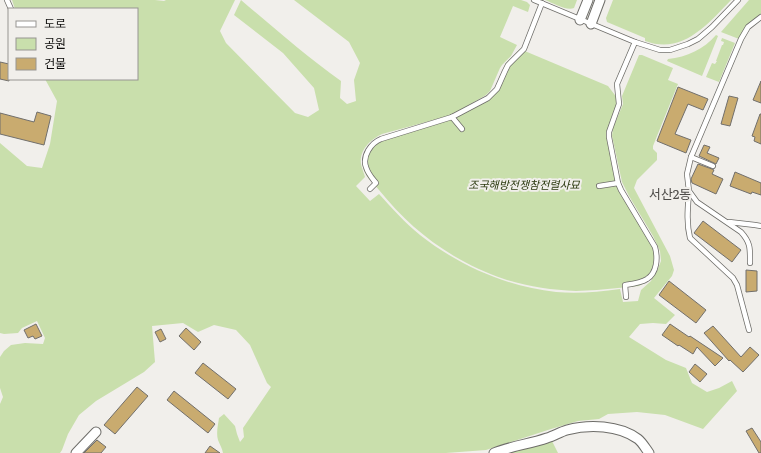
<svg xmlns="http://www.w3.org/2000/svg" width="761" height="453" font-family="Literata,'Noto Sans KR',serif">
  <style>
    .green { fill: #c9dfac }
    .building { fill: #c9ab6f; stroke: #716f6c }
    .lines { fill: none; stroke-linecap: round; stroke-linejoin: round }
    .lane-casing { stroke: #6e6d69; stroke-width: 6 }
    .street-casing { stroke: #6e6d69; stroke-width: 11 }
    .lane { stroke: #fff; stroke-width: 4.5 }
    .street { stroke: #fff; stroke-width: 9 }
    .labels { text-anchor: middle; stroke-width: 4; stroke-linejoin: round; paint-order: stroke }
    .park-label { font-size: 11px; font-style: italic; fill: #2a390e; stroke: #f1efeb }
    .quarter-label { font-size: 13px; fill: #4e4c49; stroke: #f1efeb }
  </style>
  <rect width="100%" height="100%" fill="#f1efeb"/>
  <g class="green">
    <path d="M12,0H155L164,1L166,0H235L220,31L226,43L295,113L308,117L319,110L314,88L283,53L234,15L241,0C274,28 306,56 341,81L340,98L347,104L356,101L354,80L360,63L349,42L294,0H521L527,2L530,5L528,12L513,6L500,37L517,45L511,56L502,65L500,68L490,91L486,95L452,115L382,134C371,139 359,150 361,164C362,169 364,173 365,177L356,186L370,201L379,194C392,208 405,223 420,235C458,265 507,287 556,292C577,294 598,292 620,289L623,302L638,301L641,290L651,281L657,271L661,261L660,251L653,236L629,196L622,182L612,136L613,128L623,104L622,96L639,55H642L673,68L668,80L678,84L653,146V149L657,153V160L637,180L634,188L670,256L674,270L672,276L654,298L675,315L666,324L653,323L640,324L629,337L666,360L686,368L692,383L707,392L719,388L732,381L737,391L703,429L665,415L637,412L608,414L599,419L578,421L551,429L486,450L446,453H223C222,448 220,445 218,440C216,433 218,425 219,418L224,414L235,426L237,434L240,442L244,437L243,428L271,387L267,383L250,345L236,330L214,325L198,332L183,323L152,326L155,362L144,372L96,401L79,415L68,434L62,450L60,453H0V404L3,397L0,388V357L4,351L11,345L25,343L43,344L45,338L37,321L22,328L18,333L4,334L0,333V143L27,166L42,168L50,144L57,101L45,79H137V9H15Z"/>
    <path d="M545,0H577L574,8C566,11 553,3 545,0Z"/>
    <path d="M613,0H731C707,25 682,55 645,41V38L607,22L606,18Z"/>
    <path d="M749,0H761V15L739,39L721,32Z"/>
    <path d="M716,35L718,36L702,76L667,61L668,59C687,57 704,49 716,35Z"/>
    <path d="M722,38L735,43L719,82L706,77L712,63L715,64L717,61H716L722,45H723L724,42L721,41Z"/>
    <path d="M520,49L608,86L621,103L610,133L620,182L623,190L657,247L658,252L659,258L646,282L639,286C625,287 611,289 597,290C590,290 583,291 576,291C551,290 527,286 504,279C487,273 469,265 454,256C424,238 401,217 379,190C373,183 365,176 363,168C360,154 369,141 382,136L452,115L487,97L495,89L503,69L506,63Z"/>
    <path d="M552,441L558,453H504Z"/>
  </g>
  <g class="building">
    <path d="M0,62L9,64V81L0,79Z"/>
    <path d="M761,81V103L753,100Z"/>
    <path d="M678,87L708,99L703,110L688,104L675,134L691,140L686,153L657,141Z"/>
    <path d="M729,96L738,98L730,126L721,124Z"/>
    <path d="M37,112L51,116L44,145L0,134V113L34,122Z"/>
    <path d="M760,114H761V144L754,141L755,137L752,136Z"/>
    <path d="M704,145L710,147L707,153L719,158L716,164L714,163L699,156Z"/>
    <path d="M698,164L712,169L714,170L712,174L723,179L716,194L692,183L691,179Z"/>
    <path d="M735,172L761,183V195L752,192L751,194L730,186Z"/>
    <path d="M703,221L741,250L732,262L694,233Z"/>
    <path d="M746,270L757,271V291L746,292Z"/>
    <path d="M669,281L706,310L696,323L659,295Z"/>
    <path d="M36,324L42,336L35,339L33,336L28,338L24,330Z"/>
    <path d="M670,324L689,337L690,336L723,358L715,366L697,347L693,354L679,345L678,346L662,335Z"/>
    <path d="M713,326L741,357L750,347L759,355L743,372L730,360L729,361L704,333Z"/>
    <path d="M186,328L201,342L194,350L179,336Z"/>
    <path d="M161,329L166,339L160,342L155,332Z"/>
    <path d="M203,363L236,389L228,399L195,373Z"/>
    <path d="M695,364L707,374L700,382L689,372Z"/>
    <path d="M137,387L148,396L115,434L104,425Z"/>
    <path d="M174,391L215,424L208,433L167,400Z"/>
    <path d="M752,428L761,442V453H759L746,431Z"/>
    <path d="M97,440L106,447L101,453H84Z"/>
    <path d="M210,446L220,453H205Z"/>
  </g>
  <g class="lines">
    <defs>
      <g id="lane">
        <path d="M7,0L11,9"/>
        <path d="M534,0L635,42L660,50H670L688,44L698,39L712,27L738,0"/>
        <path d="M452,117L462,129"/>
        <path d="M691,157L713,166"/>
        <path d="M599,186L618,183"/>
        <path d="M370,189L376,183C372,178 368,174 366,167C362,156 371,143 381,139L452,117L488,98L497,89L505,71L508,65L524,49L542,3"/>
        <path d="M689,191C688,206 686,222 690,238L733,278L737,285L749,330"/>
        <path d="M729,222L755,225L761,226"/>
        <path d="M750,263C750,249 751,243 741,232L697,202L689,191L687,174L691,157L741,39L748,27L761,17"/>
        <path d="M626,297L625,285C632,284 641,283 647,279C657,273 658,258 655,247L621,190L618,183L609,137V132L619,104L617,84L635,42"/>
      </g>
      <g id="street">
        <path d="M580,20L588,0"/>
        <path d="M591,24L600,0"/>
        <path d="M76,453L96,432"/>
        <path d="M494,453C511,446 530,444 547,438C554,436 560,432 567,430C589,424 619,425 638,439C642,442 646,449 649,453"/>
      </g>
    </defs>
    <use href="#lane" class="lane-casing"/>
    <use href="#street" class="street-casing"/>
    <use href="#lane" class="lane"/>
    <use href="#street" class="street"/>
  </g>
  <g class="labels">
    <g class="park-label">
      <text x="524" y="189">조국해방전쟁참전렬사묘</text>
    </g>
    <g class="quarter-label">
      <text x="670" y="199">서산2동</text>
    </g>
  </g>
  <rect x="8" y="8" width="130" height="72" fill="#f1efeb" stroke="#979592"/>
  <rect x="16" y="21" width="20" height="6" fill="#ffffff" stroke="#979592"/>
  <text x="44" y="28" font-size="12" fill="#0f0e0d">도로</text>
  <rect x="16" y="38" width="20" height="12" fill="#c9dfac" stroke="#979592"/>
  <text x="44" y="48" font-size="12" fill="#0f0e0d">공원</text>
  <rect x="16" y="58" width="20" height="12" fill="#c9ab6f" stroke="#979592"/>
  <text x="44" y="68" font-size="12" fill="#0f0e0d">건물</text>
</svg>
